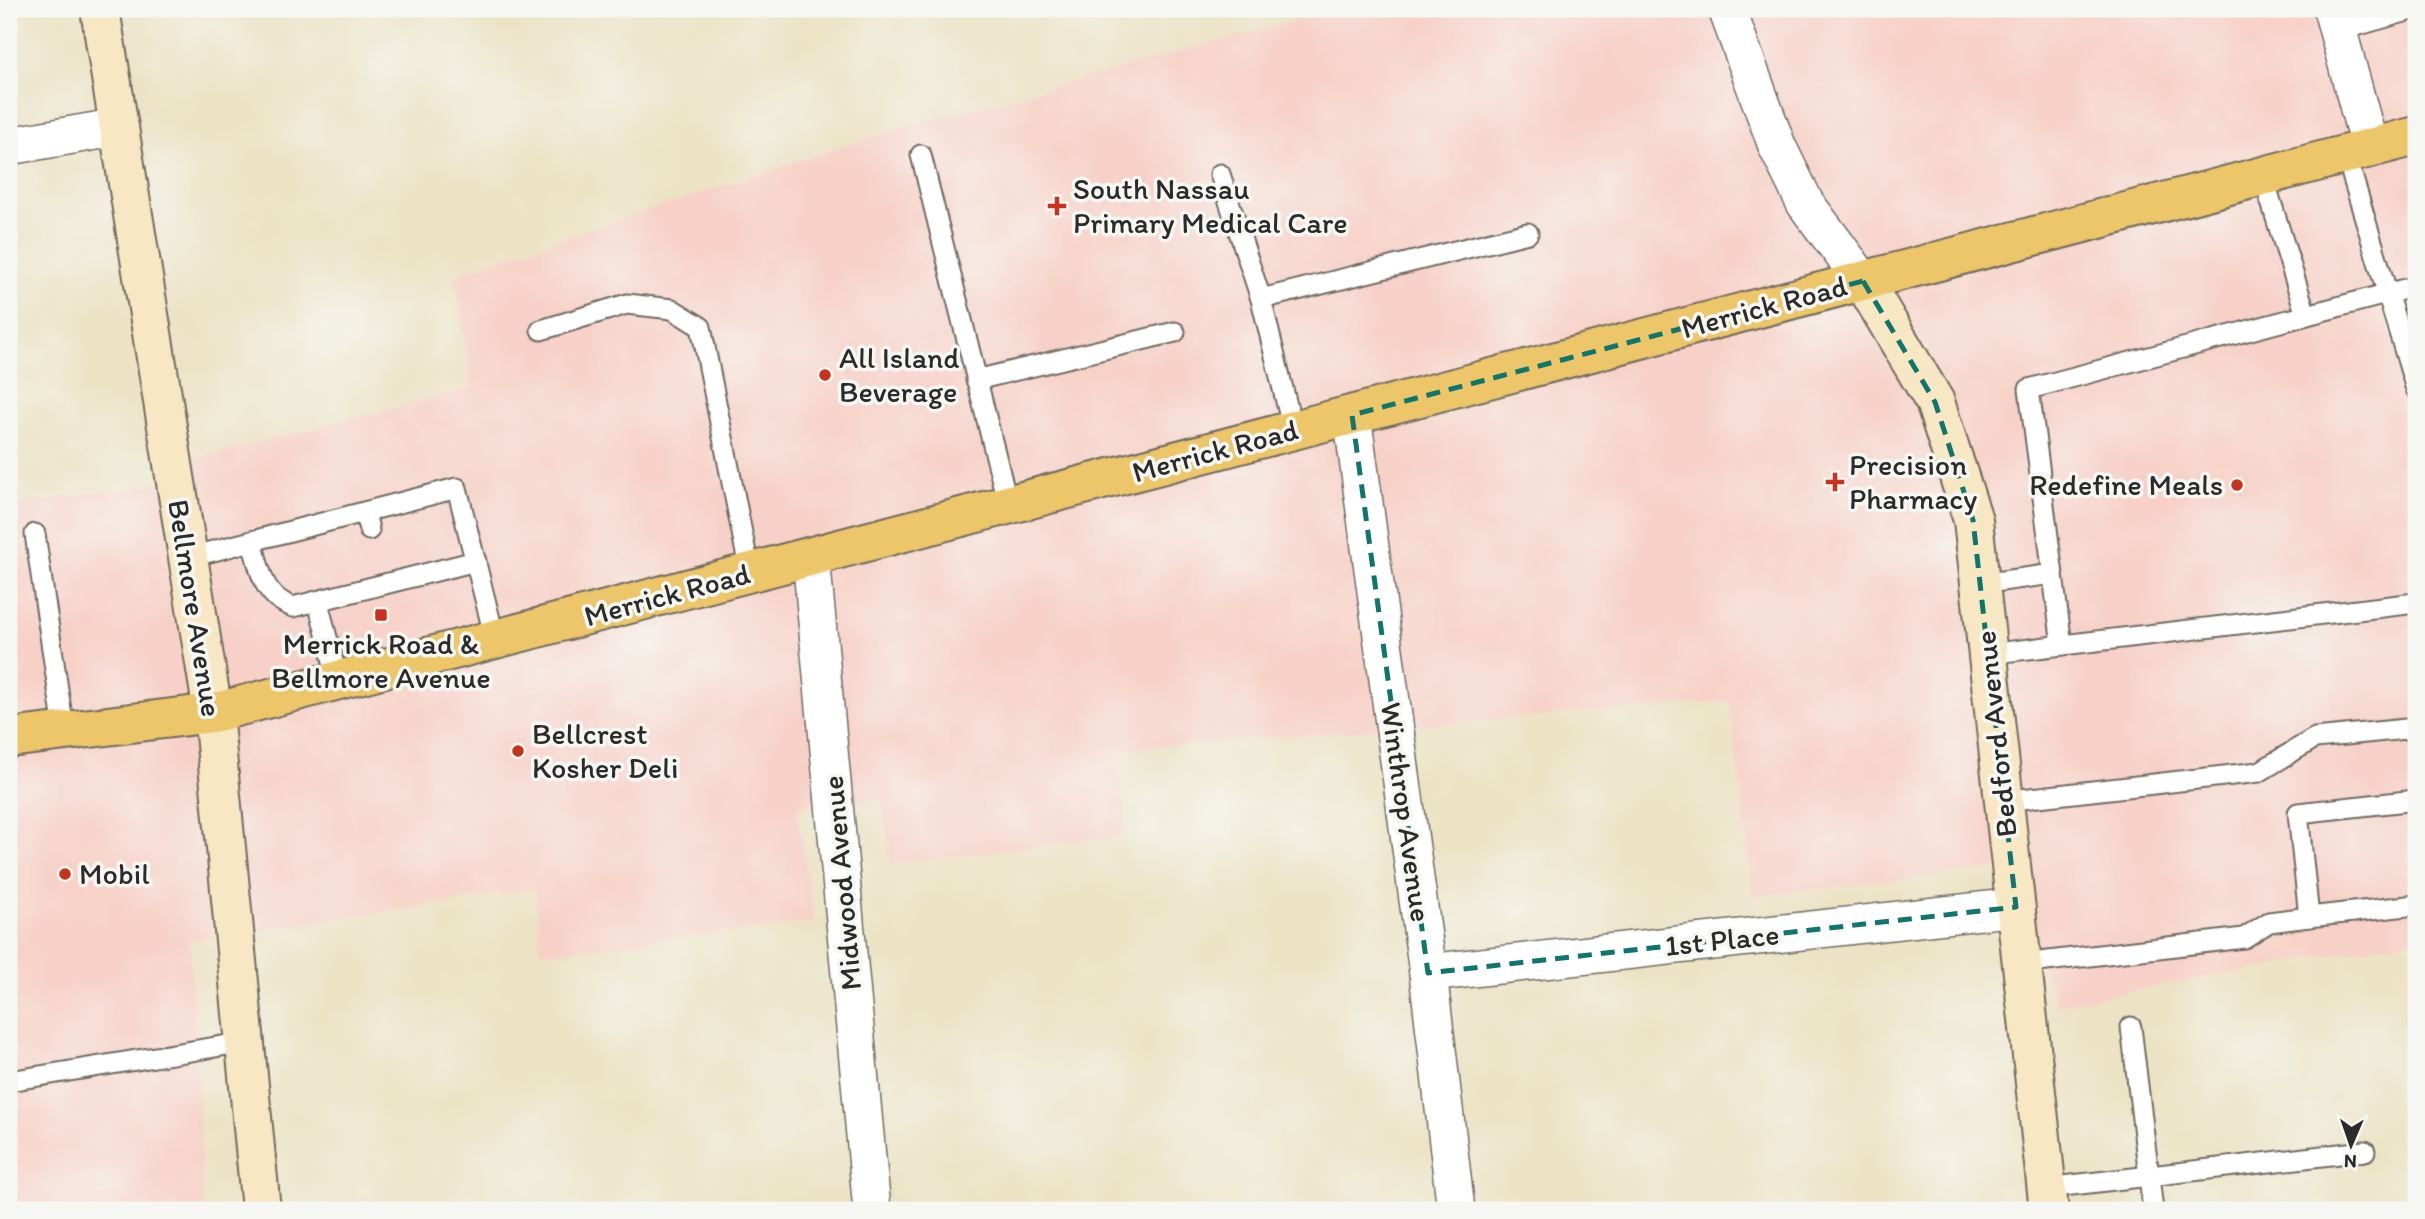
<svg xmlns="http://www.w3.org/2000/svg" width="2425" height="1219" font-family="Itim,sans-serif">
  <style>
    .built { fill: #f7d1c7 }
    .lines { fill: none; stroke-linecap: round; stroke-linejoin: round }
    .lane-casing { stroke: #6f6b61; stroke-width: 23 }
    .street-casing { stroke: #6f6b61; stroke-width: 40 }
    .secondary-casing { stroke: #6f6b61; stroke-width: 42 }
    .primary-casing { stroke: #6f6b61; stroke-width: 42 }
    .lane { stroke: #fff; stroke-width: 19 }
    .street { stroke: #fff; stroke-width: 37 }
    .secondary { stroke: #f7e8c3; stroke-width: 38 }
    .primary { stroke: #ecc669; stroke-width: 38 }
    .marked { fill: none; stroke: #0f766e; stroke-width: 5; stroke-dasharray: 14 9; stroke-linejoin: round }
    .poi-dot { fill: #c8321e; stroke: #f6f6f2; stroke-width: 2.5 }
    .labels { text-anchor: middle; stroke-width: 7; stroke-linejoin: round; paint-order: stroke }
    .poi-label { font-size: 30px; fill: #2b2b2b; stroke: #f6f6f2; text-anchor: start }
    .street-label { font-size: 30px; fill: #2b2b2b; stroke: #f6f6f2 }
  </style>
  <rect width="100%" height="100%" fill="#f6f6f2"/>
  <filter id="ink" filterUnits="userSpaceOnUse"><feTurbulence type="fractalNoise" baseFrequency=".0143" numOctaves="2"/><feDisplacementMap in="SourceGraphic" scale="14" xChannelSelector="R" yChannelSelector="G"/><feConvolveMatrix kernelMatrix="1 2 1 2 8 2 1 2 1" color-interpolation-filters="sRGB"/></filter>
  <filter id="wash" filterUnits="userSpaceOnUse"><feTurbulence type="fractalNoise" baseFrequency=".00686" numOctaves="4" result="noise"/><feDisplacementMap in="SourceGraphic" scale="28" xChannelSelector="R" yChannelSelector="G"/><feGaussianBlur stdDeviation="1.57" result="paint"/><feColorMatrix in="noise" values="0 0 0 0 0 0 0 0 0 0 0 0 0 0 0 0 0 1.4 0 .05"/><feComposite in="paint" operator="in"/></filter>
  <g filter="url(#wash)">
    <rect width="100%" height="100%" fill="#ece3c5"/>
    <path class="built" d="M1336,9H1717L1720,19L1764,9H2416V939L2057,1005L2001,868L1753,897L1730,701L1116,750L1127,835L891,864L881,798L797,808L815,923L540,953L535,889L190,941L204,1210H9V506L181,479L178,463L471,388L454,274L871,137Z"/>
  </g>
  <g filter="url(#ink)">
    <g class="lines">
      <defs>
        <g id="lane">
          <path d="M2338,31L2415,9"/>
          <path d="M921,155L1008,505"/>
          <path d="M2346,155L2416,389"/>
          <path d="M1220,174L1261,299L1293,430"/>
          <path d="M2263,176L2306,315"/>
          <path d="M1261,299L1528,233"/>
          <path d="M541,330L627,304L672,309L701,327L750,573"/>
          <path d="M976,380L1175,332"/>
          <path d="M365,512L369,530"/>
          <path d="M35,534L64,730"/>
          <path d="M252,541C260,570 262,596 293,607L476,561"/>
          <path d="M186,558L457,488L495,639"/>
          <path d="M1980,584L2053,574"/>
          <path d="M318,602L338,681"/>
          <path d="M2062,645L2029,389L2416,286"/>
          <path d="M1987,654L2416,603"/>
          <path d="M2416,800L2298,813L2309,917L2416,905"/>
          <path d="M2004,801L2259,772L2315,738L2416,728"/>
          <path d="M2022,964L2244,938L2269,922L2309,917"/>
          <path d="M2131,1027L2153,1210"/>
          <path d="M9,1081L246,1042"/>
          <path d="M2046,1188L2365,1151"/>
        </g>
        <g id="street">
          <path d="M1727,9L1777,146L1805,203L1863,281"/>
          <path d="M2332,9L2370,149"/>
          <path d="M9,146L119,127"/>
          <path d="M1352,415L1428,973L1456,1210"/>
          <path d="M811,557L872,1210"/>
          <path d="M1428,973L2016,907"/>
        </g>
        <g id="secondary">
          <path d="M100,9L213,713L261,1210"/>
          <path d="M1863,281L1935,402L1973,520L2049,1210"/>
        </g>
        <path id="primary" d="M9,738L213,713L2416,136"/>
      </defs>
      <use href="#lane" class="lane-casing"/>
      <use href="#street" class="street-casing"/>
      <use href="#secondary" class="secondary-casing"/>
      <use href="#primary" class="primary-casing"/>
      <use href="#lane" class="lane"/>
      <use href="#street" class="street"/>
      <use href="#secondary" class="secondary"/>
      <use href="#primary" class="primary"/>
    </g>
  </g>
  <path class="marked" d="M1863,281L1935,402L1973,520L2016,907L1428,973L1352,415Z"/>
  <g class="poi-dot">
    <path d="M1053.5 195.5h7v7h7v7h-7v7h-7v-7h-7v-7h7z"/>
    <circle cx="825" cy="375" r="7"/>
    <path d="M1831.5 471.5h7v7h7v7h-7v7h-7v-7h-7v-7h7z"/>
    <circle cx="2237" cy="485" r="7"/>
    <rect x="374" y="608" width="14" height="14" rx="3.5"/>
    <circle cx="518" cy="751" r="7"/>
    <circle cx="65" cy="874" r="7"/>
  </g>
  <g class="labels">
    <g class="poi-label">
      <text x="1073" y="199">South Nassau<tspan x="1073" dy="34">Primary Medical Care</tspan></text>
      <text x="839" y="368">All Island<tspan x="839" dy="34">Beverage</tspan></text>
      <text x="1849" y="475">Precision<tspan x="1849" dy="34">Pharmacy</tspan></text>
      <text x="2223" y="495" text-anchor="end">Redefine Meals</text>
      <text x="381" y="654" text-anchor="middle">Merrick Road &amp;<tspan x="381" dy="34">Bellmore Avenue</tspan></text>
      <text x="532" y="744">Bellcrest<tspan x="532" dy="34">Kosher Deli</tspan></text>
      <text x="79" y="884">Mobil</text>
    </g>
    <g class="street-label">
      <text transform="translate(1764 307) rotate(-15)" y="10">Merrick Road</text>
      <text transform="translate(1215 451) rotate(-15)" y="10">Merrick Road</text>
      <text transform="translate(667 595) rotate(-15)" y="10">Merrick Road</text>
      <text transform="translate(195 608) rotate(81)" y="10">Bellmore Avenue</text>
      <text transform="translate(1996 734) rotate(-96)" y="10">Bedford Avenue</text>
      <text transform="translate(1406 812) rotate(82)" y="10">Winthrop Avenue</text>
      <text transform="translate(842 883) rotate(-95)" y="10">Midwood Avenue</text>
      <text transform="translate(1722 940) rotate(-6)" y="10">1st Place</text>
    </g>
  </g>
  <rect width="2425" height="1219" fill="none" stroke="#f6f6f2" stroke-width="35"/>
  <g transform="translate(2351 1145) rotate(182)" stroke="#f6f6f2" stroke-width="5" paint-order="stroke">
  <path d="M0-5L12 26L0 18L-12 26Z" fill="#2b2b2b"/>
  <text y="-10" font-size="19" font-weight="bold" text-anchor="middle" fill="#2b2b2b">N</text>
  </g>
</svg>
